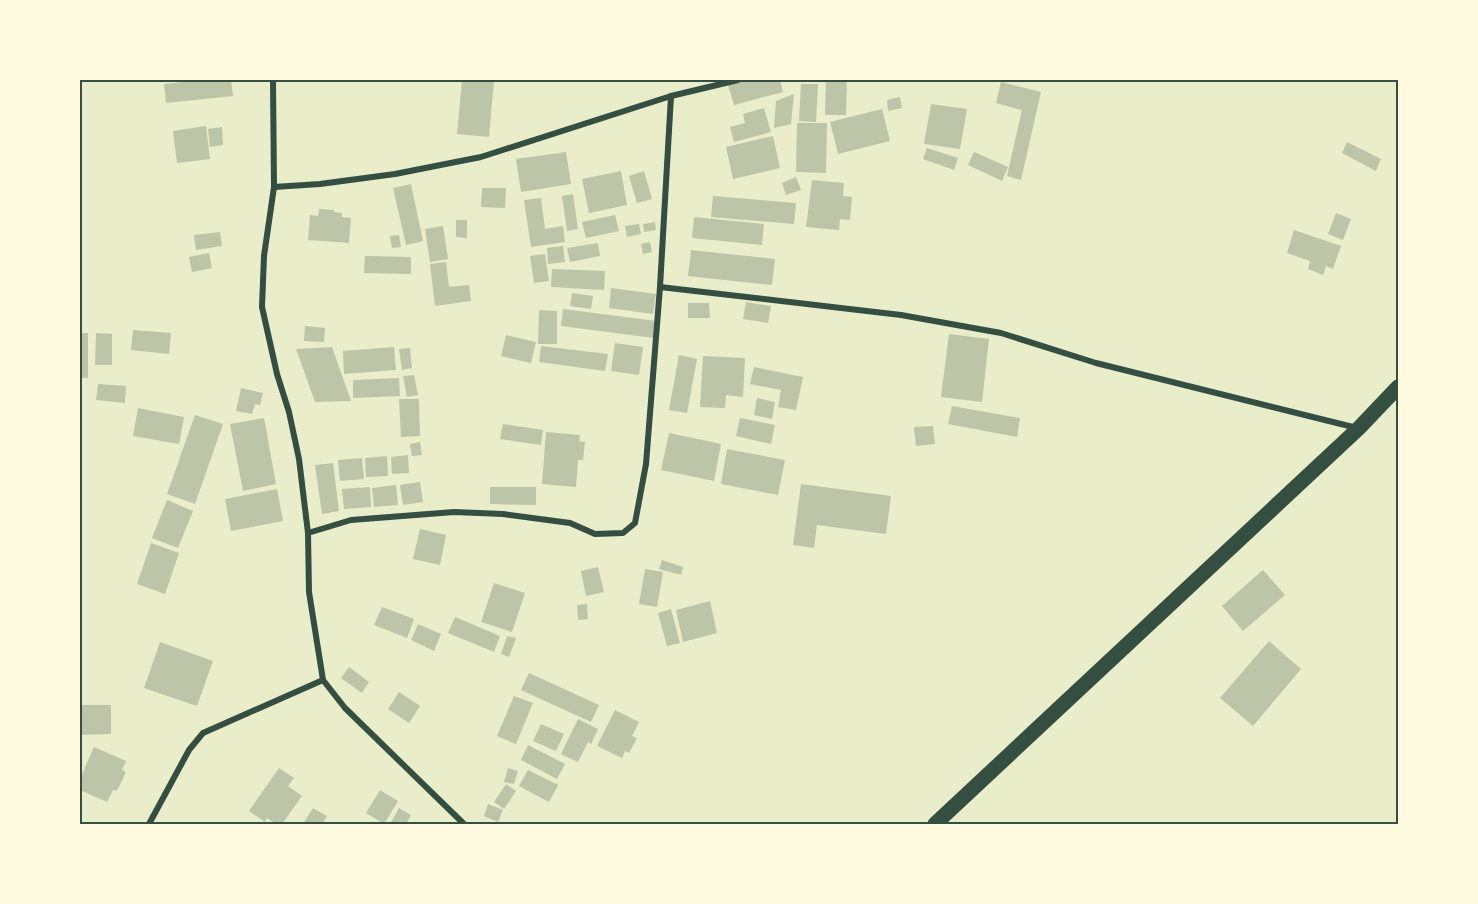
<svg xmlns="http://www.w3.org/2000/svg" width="1478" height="904" font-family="'Nunito Sans',sans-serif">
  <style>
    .building { fill: #bcc5a7 }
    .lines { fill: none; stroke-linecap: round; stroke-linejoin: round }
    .minor { stroke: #344e41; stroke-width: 6 }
    .primary { stroke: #344e41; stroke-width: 15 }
    .neatline { fill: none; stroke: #344e41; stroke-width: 2 }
  </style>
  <rect width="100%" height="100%" fill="#e9edc9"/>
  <g class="building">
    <path d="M203,80H231L233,96L166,103L164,84Z"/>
    <path d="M462,80H494L489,137L457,134Z"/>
    <path d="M748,80H780L783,92L734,105L728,85Z"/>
    <path d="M826,80H847L846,115H825Z"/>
    <path d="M1001,82L1041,92L1021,180L1007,176L1022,110L996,103Z"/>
    <path d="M801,84H818L816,122L799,121Z"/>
    <path d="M794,94L791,124L774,128L776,101Z"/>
    <path d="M900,97L902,108L888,111L887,100Z"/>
    <path d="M931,104L967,109L960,149L924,144Z"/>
    <path d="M764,108L771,132L734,142L730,127L745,123L743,114Z"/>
    <path d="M882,109L890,141L838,154L830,122Z"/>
    <path d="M797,123H827L826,173L796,172Z"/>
    <path d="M206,126L210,159L177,163L173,131Z"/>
    <path d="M222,127L223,145L210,147L208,129Z"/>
    <path d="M773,136L780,168L733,179L726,147Z"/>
    <path d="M1347,142L1381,159L1376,171L1342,153Z"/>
    <path d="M927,148L958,158L954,170L923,159Z"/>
    <path d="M566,152L571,184L521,192L516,159Z"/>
    <path d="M974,152L1008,167L1002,181L968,165Z"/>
    <path d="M621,171L627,205L589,213L582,179Z"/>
    <path d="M644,171L652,199L637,203L629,176Z"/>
    <path d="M796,177L801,190L786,195L782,183Z"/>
    <path d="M812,180L844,183L843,196L852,197L850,220L840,219L839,230L806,227Z"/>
    <path d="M411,184L423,241L406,245L393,188Z"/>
    <path d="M482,188H506L505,208L481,207Z"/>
    <path d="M573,194L578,229L567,231L562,196Z"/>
    <path d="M713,196L796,203L794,224L711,217Z"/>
    <path d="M541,198L545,229L563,226L565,242L531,247L524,200Z"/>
    <path d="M319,209L334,210V212L342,213V217L351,218L349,243L308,240L310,215L318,216Z"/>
    <path d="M1336,213L1351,219L1343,240L1328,234Z"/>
    <path d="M615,215L619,231L586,238L582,222Z"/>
    <path d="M694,217L764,224L762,245L692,238Z"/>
    <path d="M456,220H467V238L456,237Z"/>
    <path d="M655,222L656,230L644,232L643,224Z"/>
    <path d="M639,224L641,234L627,237L625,226Z"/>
    <path d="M443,226L448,259L430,262L425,229Z"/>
    <path d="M1294,230L1341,246L1333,269L1326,266L1323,275L1308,269L1310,261L1287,253Z"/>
    <path d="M220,232L222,246L196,250L194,235Z"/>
    <path d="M399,235L401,247L392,248L390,236Z"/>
    <path d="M650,242L652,252L643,254L641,244Z"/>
    <path d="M598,243L600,256L570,262L567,248Z"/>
    <path d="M563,246L565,262L548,264L547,248Z"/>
    <path d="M691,250L775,259L772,285L688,276Z"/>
    <path d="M209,253L212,268L192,272L189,257Z"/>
    <path d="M545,254L549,281L534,283L530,256Z"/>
    <path d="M365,256L411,257V274L364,273Z"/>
    <path d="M446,262L449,287L469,285L471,301L435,306L430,264Z"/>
    <path d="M552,269L605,271L604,290L551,287Z"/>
    <path d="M611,288L656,294L653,314L609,308Z"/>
    <path d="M572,293L593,296L591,309L570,306Z"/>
    <path d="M746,302L771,306L768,323L743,319Z"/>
    <path d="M688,303H709L710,318H688Z"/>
    <path d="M563,309L656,321L654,338L561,326Z"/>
    <path d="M539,310L557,311V344H538Z"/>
    <path d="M305,326L325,328L324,342L304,341Z"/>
    <path d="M133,330L171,333L169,354L131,350Z"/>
    <rect x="80" y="333" width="8" height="45"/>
    <path d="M96,333L112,334V365H95Z"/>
    <path d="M949,334L989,339L982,402L941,397Z"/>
    <path d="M506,335L536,342L531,363L501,356Z"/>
    <path d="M615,343L643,347L639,375L611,371Z"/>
    <path d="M541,346L608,354L605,371L539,362Z"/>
    <path d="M332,347L351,401L315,402L296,349Z"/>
    <path d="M394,347L396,370L344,374L343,351Z"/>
    <path d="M410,348L412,368L402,370L399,349Z"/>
    <path d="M679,355L697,359L687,413L669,410Z"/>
    <path d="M703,356L745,358L743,397L726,395L725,408L700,407Z"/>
    <path d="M754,367L803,377L796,410L778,407L781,390L750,384Z"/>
    <path d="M414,375L418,395L407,397L403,376Z"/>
    <path d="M399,378L400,396L353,398V380Z"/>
    <path d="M98,384L126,386L125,403L96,400Z"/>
    <path d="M241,388L263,393L260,405L255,404L252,414L236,411Z"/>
    <path d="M757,398L775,402L772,419L754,415Z"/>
    <path d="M399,399H419L420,436L401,437Z"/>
    <path d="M952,406L1020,418L1017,437L948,424Z"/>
    <path d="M138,408L184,417L179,444L133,436Z"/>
    <path d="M195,415L223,424L195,504L167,494Z"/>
    <path d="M264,418L276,484L243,491L230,424Z"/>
    <path d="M740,418L775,425L771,444L736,436Z"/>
    <path d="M503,424L543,430L541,445L500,439Z"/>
    <path d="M933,426L935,444L916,446L914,427Z"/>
    <path d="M546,432L580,435L579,441L585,442L583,460H578L576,487L542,484Z"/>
    <path d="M669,433L721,444L714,481L661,470Z"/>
    <path d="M420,442L422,455L412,456L410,444Z"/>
    <path d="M727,449L785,460L778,495L721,484Z"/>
    <path d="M408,455L409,473L392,474L391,457Z"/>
    <path d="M387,456L388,476L366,477L365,458Z"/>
    <path d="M362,458L364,479L340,481L338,460Z"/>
    <path d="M333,463L339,511L322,514L315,465Z"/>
    <path d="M420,482L423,502L403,505L400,485Z"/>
    <path d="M801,484L891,496L886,534L817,525L814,548L793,545Z"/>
    <path d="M396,485L398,505L374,507L372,488Z"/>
    <path d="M370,487L371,507L344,509L342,489Z"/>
    <path d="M490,487H536V505L490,504Z"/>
    <path d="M277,489L283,521L231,531L225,499Z"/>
    <path d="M167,500L193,511L178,548L152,538Z"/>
    <path d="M420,529L446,535L440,565L413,559Z"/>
    <path d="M151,543L179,553L165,594L137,584Z"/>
    <path d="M662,560L683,567L681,575L659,569Z"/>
    <path d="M598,567L604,592L586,596L581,571Z"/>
    <path d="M645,569L663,572L657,607L639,604Z"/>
    <path d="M1263,570L1285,595L1243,631L1222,606Z"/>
    <path d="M494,583L525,593L512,632L481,622Z"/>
    <path d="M710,601L717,633L683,642L676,610Z"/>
    <path d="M587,604L588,619L578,620L577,605Z"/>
    <path d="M382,607L414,619L407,638L374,625Z"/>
    <path d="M671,609L680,643L667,646L658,613Z"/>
    <path d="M455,617L500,636L494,652L448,633Z"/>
    <path d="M418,624L441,634L434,651L411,640Z"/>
    <path d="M507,636L516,638L509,657L501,654Z"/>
    <path d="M1269,641L1301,669L1253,726L1220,698Z"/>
    <path d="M160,642L213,661L197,706L144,688Z"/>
    <path d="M349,667L369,682L362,693L341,678Z"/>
    <path d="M529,673L599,705L591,722L521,690Z"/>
    <path d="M399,692L420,706L409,723L388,709Z"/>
    <path d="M514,696L533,703L516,744L497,736Z"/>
    <path d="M80,705H111V734L80,735Z"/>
    <path d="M615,710L639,722L632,736L637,738L629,753L625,751L622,758L597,746Z"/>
    <path d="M578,719L598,729L591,744L588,742L578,762L561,754Z"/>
    <path d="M541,724L564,734L556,751L533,741Z"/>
    <path d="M528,745L565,764L557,779L521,760Z"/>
    <path d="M94,747L126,761L122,770L126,772L117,791L113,790L107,802L80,790V779Z"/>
    <path d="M279,768L294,778L288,786L302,796L282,824H276L267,818L265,822L249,811Z"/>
    <path d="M508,768L518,771L514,784L504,782Z"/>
    <path d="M528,770L558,785L549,802L519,786Z"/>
    <path d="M506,784L516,791L504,809L494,802Z"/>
    <path d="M380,790L398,801L384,824L366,813Z"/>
    <path d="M488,804L503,810L498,822L484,816Z"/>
    <path d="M313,808L327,816L322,824H303Z"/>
    <path d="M399,808L411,815L406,824H390Z"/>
  </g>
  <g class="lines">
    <g class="minor">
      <path d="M273,80L274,187L264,256L262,307L277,374L289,412L299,459L308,533L309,592L323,680L345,708L464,824"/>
      <path d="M274,187L320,184L395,174L481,157L671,96L738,80"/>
      <path d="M660,287L901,315L1001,333L1096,363L1357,428"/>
      <path d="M308,533L351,520L454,512L503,514L570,523L595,534L623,533L635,523L646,464L660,287L671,96"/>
      <path d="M149,824L189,750L203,733L323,680"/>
    </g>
    <path class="primary" d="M935,824L1359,428L1398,387"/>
  </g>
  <rect width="1478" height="904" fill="none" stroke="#fefae0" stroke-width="162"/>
  <rect x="81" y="81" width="1316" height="742" class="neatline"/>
</svg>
